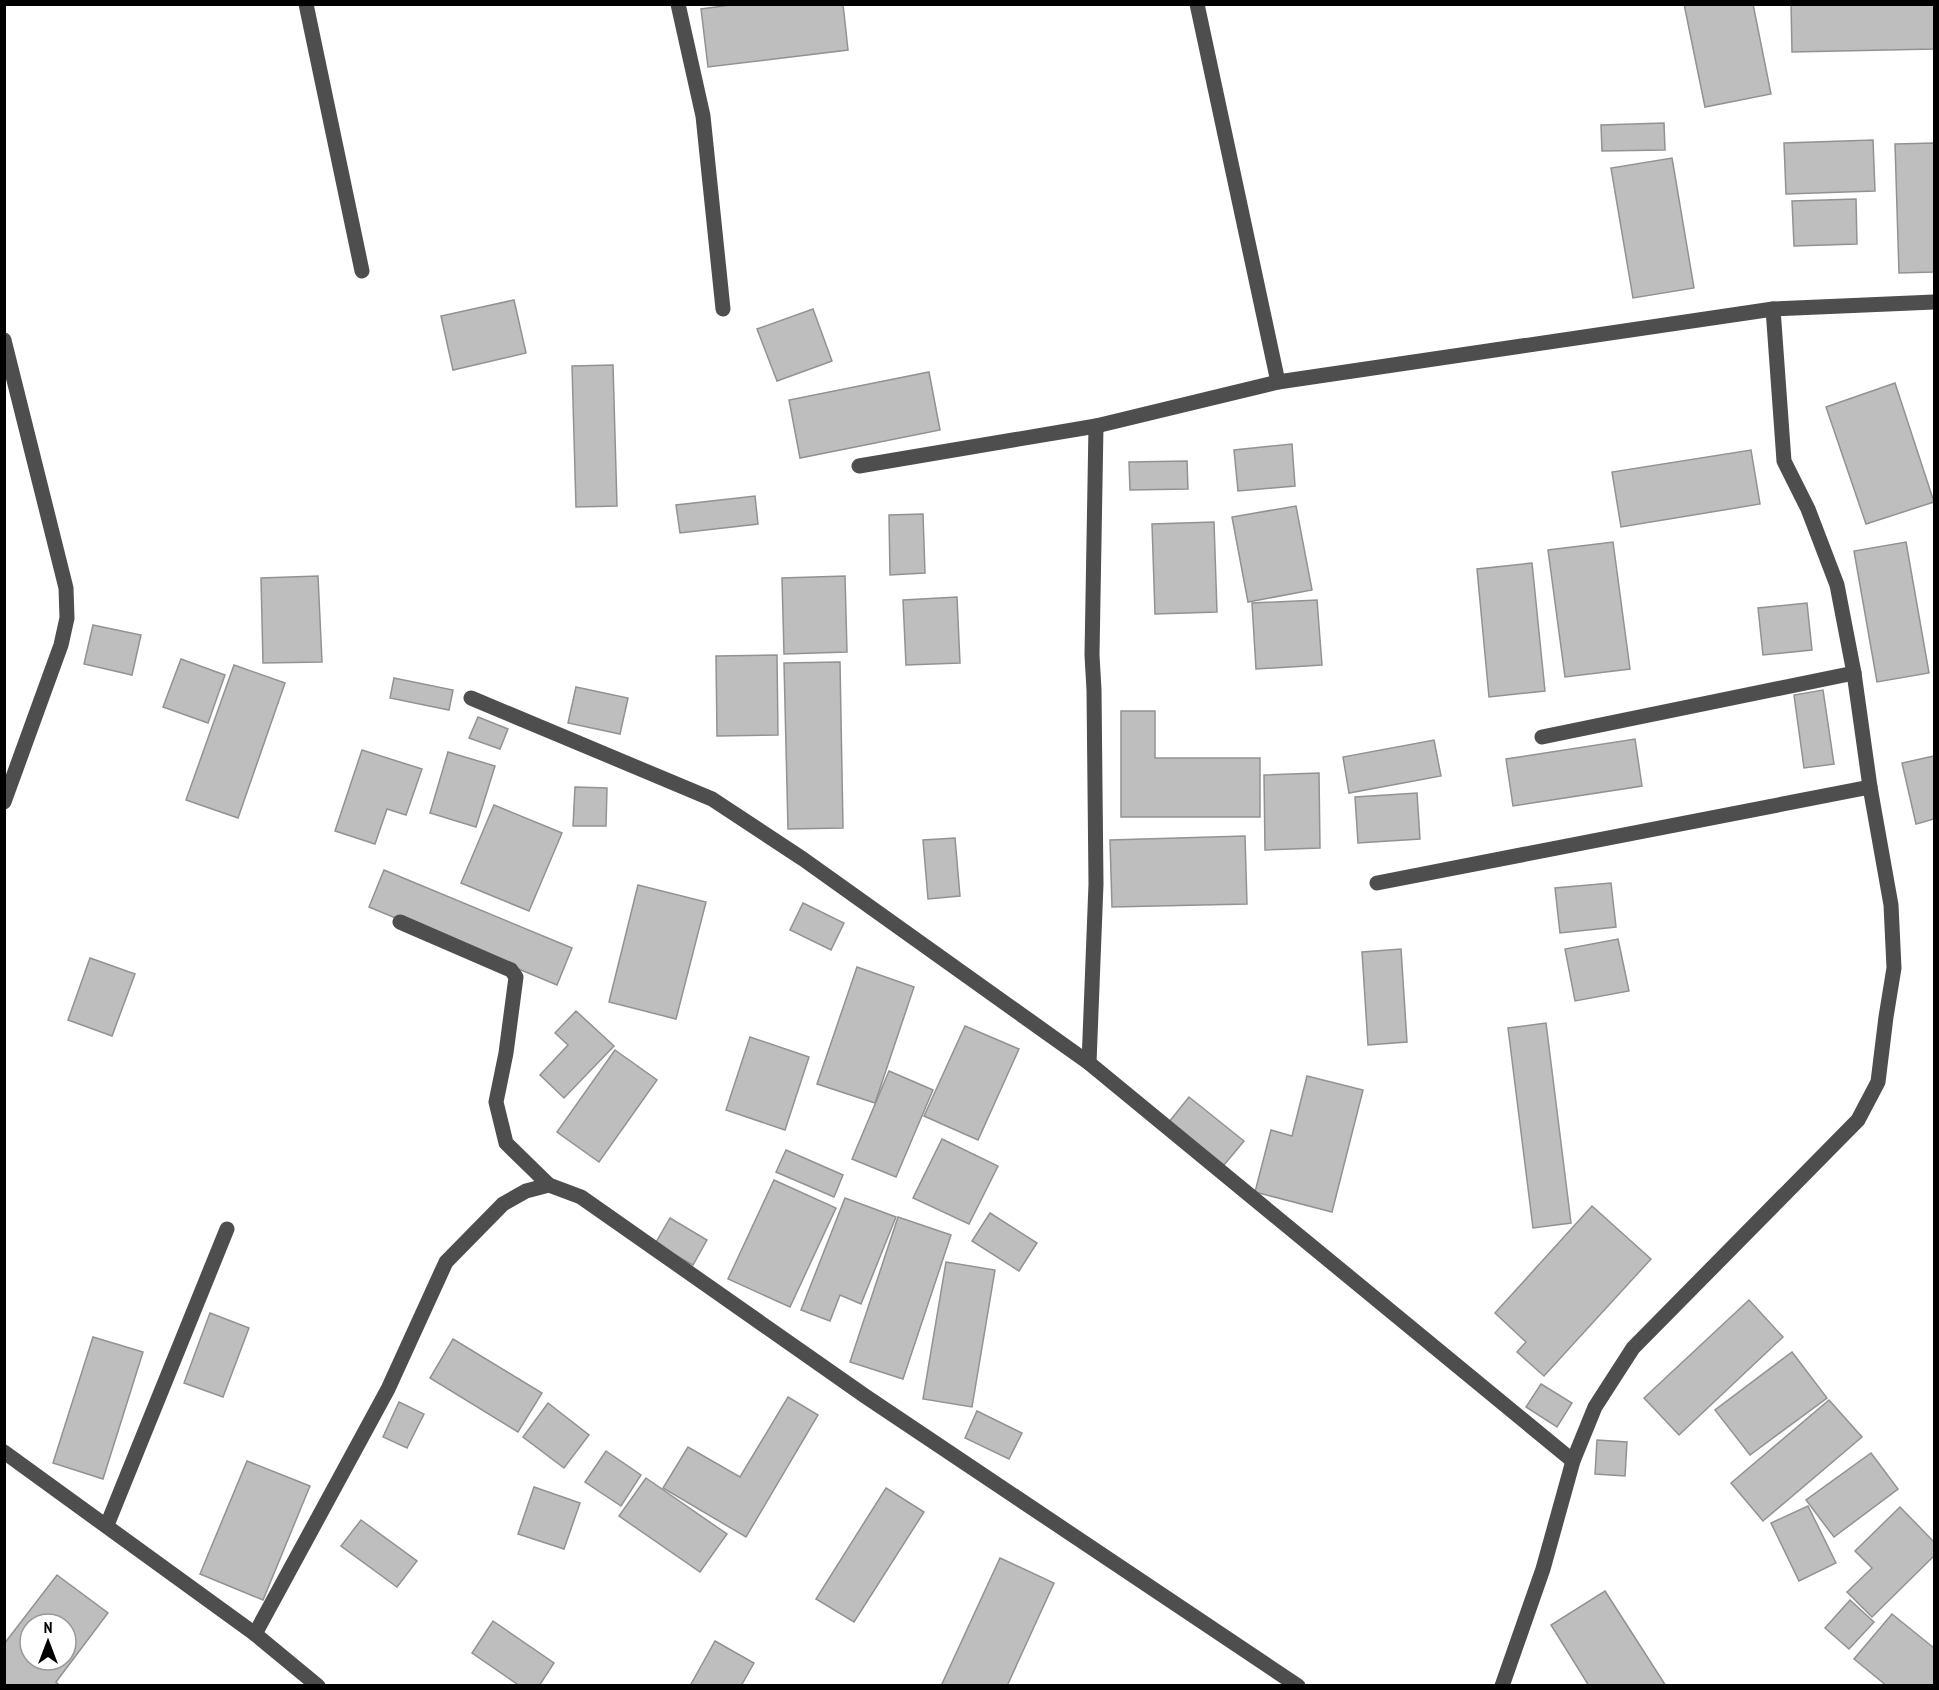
<svg xmlns="http://www.w3.org/2000/svg" width="1939" height="1690" font-family="'PT Sans Narrow',sans-serif">
  <style>
    .building { fill: #bebebe; stroke: #929292; stroke-width: 1.5; fill-rule: evenodd }
    .lines { fill: none; stroke-linecap: round; stroke-linejoin: round }
    .minor { stroke: #4e4e4e; stroke-width: 15 }
  </style>
  <rect width="100%" height="100%" fill="#fff"/>
  <g class="building">
    <path d="M738,4H843L848,50L708,67L701,9Z"/>
    <path d="M1684,4H1753L1771,94L1705,107Z"/>
    <path d="M1791,4H1934V49L1792,52Z"/>
    <path d="M1664,123L1665,150L1602,151L1601,125Z"/>
    <path d="M1873,140L1875,191L1786,194L1784,143Z"/>
    <path d="M1934,143V272L1899,273L1895,144Z"/>
    <path d="M1672,158L1694,288L1633,298L1611,168Z"/>
    <path d="M1856,199L1857,244L1794,246L1792,201Z"/>
    <path d="M514,300L526,353L453,370L441,316Z"/>
    <path d="M813,309L832,361L777,381L757,329Z"/>
    <path d="M613,365L617,506L576,507L572,366Z"/>
    <path d="M929,372L940,430L800,458L789,400Z"/>
    <path d="M1895,383L1934,502L1866,524L1826,407Z"/>
    <path d="M1292,444L1295,486L1238,491L1234,450Z"/>
    <path d="M1751,450L1760,504L1621,527L1612,472Z"/>
    <path d="M1187,461L1188,489L1130,490L1129,462Z"/>
    <path d="M755,496L758,524L680,533L676,505Z"/>
    <path d="M1296,506L1312,590L1248,602L1232,517Z"/>
    <path d="M923,514L925,573L890,575L889,515Z"/>
    <path d="M1214,522L1217,612L1155,614L1152,524Z"/>
    <path d="M1613,542L1630,669L1565,677L1548,550Z"/>
    <path d="M1906,542L1929,673L1877,682L1854,551Z"/>
    <path d="M1532,563L1545,691L1489,697L1477,569Z"/>
    <path d="M318,576L322,662L263,663L261,578Z"/>
    <path d="M845,576L847,652L784,654L782,578Z"/>
    <path d="M957,597L960,663L906,665L903,600Z"/>
    <path d="M1317,600L1322,665L1256,669L1252,603Z"/>
    <path d="M1807,603L1812,650L1763,655L1758,608Z"/>
    <path d="M93,625L141,635L132,675L84,664Z"/>
    <path d="M777,655L778,735L717,736L716,656Z"/>
    <path d="M181,659L225,675L208,723L163,707Z"/>
    <path d="M840,662L843,828L788,829L784,663Z"/>
    <path d="M234,665L285,683L238,818L186,800Z"/>
    <path d="M394,678L453,690L449,710L390,698Z"/>
    <path d="M576,687L628,698L620,734L568,723Z"/>
    <path d="M1823,690L1834,764L1804,768L1794,695Z"/>
    <path d="M1121,711H1155V758H1260V817H1121Z"/>
    <path d="M478,717L508,729L500,749L469,738Z"/>
    <path d="M1635,739L1642,786L1513,806L1506,759Z"/>
    <path d="M1434,740L1441,776L1349,793L1343,757Z"/>
    <path d="M362,750L422,769L406,815L387,809L375,844L335,831Z"/>
    <path d="M448,752L495,766L476,827L430,813Z"/>
    <path d="M1934,756V819L1916,824L1902,763Z"/>
    <path d="M1319,773L1320,848L1265,850L1264,775Z"/>
    <path d="M575,787L607,788L606,826H573Z"/>
    <path d="M1417,793L1420,839L1358,843L1355,797Z"/>
    <path d="M494,805L562,833L529,911L461,883Z"/>
    <path d="M1245,836L1247,904L1112,907L1110,840Z"/>
    <path d="M955,838L960,896L928,899L923,840Z"/>
    <path d="M384,870L572,948L557,985L369,907Z"/>
    <path d="M1611,883L1616,927L1560,933L1555,888Z"/>
    <path d="M638,885L706,902L676,1019L609,1002Z"/>
    <path d="M803,903L844,923L831,950L790,930Z"/>
    <path d="M1618,939L1629,991L1575,1001L1565,949Z"/>
    <path d="M1401,949L1407,1042L1368,1045L1362,952Z"/>
    <path d="M90,958L135,974L112,1036L68,1020Z"/>
    <path d="M857,967L914,987L875,1103L817,1084Z"/>
    <path d="M576,1011L614,1046L564,1098L540,1075L568,1045L555,1033Z"/>
    <path d="M1546,1023L1571,1223L1533,1228L1508,1028Z"/>
    <path d="M965,1026L1019,1049L978,1140L924,1116Z"/>
    <path d="M750,1037L809,1057L785,1130L726,1110Z"/>
    <path d="M615,1050L657,1080L599,1162L557,1132Z"/>
    <path d="M889,1071L933,1090L896,1177L852,1159Z"/>
    <path d="M1307,1076L1363,1090L1332,1212L1255,1192L1271,1130L1292,1136Z"/>
    <path d="M1189,1097L1244,1141L1224,1165L1169,1122Z"/>
    <path d="M942,1139L998,1166L969,1224L913,1198Z"/>
    <path d="M786,1150L843,1175L834,1197L776,1172Z"/>
    <path d="M774,1180L836,1208L790,1307L728,1279Z"/>
    <path d="M845,1198L896,1217L861,1304L840,1295L830,1321L801,1310Z"/>
    <path d="M1592,1206L1651,1259L1544,1376L1517,1352L1526,1342L1495,1313Z"/>
    <path d="M990,1213L1037,1243L1019,1271L972,1241Z"/>
    <path d="M898,1217L951,1235L903,1379L850,1362Z"/>
    <path d="M670,1218L707,1240L693,1265L655,1244Z"/>
    <path d="M946,1262L995,1270L972,1407L923,1399Z"/>
    <path d="M1749,1300L1783,1337L1679,1435L1644,1398Z"/>
    <path d="M210,1313L249,1328L223,1397L184,1383Z"/>
    <path d="M93,1337L143,1352L103,1479L53,1463Z"/>
    <path d="M453,1339L542,1393L518,1432L430,1378Z"/>
    <path d="M1792,1352L1827,1398L1750,1455L1715,1410Z"/>
    <path d="M1541,1384L1572,1403L1557,1427L1526,1407Z"/>
    <path d="M788,1397L818,1415L746,1537L663,1488L688,1447L740,1477Z"/>
    <path d="M1829,1400L1862,1437L1763,1521L1731,1483Z"/>
    <path d="M399,1402L424,1414L407,1448L383,1437Z"/>
    <path d="M548,1403L589,1435L564,1468L523,1437Z"/>
    <path d="M977,1411L1022,1433L1009,1459L965,1438Z"/>
    <path d="M1597,1440L1627,1442L1625,1476L1595,1474Z"/>
    <path d="M606,1451L641,1475L621,1506L585,1482Z"/>
    <path d="M1871,1453L1898,1489L1834,1537L1806,1500Z"/>
    <path d="M247,1461L310,1486L263,1600L200,1574Z"/>
    <path d="M646,1478L727,1534L700,1572L619,1516Z"/>
    <path d="M534,1487L580,1503L564,1549L518,1534Z"/>
    <path d="M886,1488L924,1512L854,1622L816,1599Z"/>
    <path d="M1808,1506L1836,1563L1799,1581L1771,1523Z"/>
    <path d="M1900,1507L1934,1542V1556L1872,1617L1847,1592L1872,1568L1855,1551Z"/>
    <path d="M361,1520L417,1561L397,1587L341,1546Z"/>
    <path d="M1000,1558L1054,1583L1007,1686H941Z"/>
    <path d="M57,1575L108,1613L56,1682L60,1686H4V1644ZM30,1624H66V1660H30Z"/>
    <path d="M1605,1591L1666,1686H1589L1551,1625Z"/>
    <path d="M1850,1600L1874,1622L1849,1649L1825,1628Z"/>
    <path d="M1892,1614L1934,1648V1686H1887L1854,1659Z"/>
    <path d="M493,1621L554,1663L539,1686H520L472,1653Z"/>
    <path d="M715,1641L754,1663L741,1686H690Z"/>
  </g>
  <g class="lines">
    <g class="minor">
      <path d="M306,4L362,271"/>
      <path d="M678,4L703,116L723,309"/>
      <path d="M1197,4L1278,382"/>
      <path d="M4,340L66,588L67,618L61,645L4,802"/>
      <path d="M859,466L1096,426L1278,382L1773,309"/>
      <path d="M471,698L712,799L803,859L1089,1063L1573,1461"/>
      <path d="M1542,737L1854,673"/>
      <path d="M1377,883L1870,787"/>
      <path d="M400,922L511,970L516,977L506,1053L496,1102L506,1143L549,1185L581,1197L865,1396L1298,1686"/>
      <path d="M1089,1063L1096,884L1094,690L1092,655L1096,426"/>
      <path d="M4,1452L255,1634L318,1686"/>
      <path d="M107,1525L227,1229"/>
      <path d="M255,1634L388,1389L446,1262L503,1204L526,1191L549,1185"/>
      <path d="M1502,1686L1543,1569L1573,1461L1595,1407L1633,1348L1858,1120L1878,1082L1886,1017L1894,968L1891,905L1870,787L1854,673L1837,585L1808,509L1784,461L1773,309L1934,302"/>
    </g>
  </g>
  <rect width="1939" height="1690" fill="none" stroke="#000000" stroke-width="12"/>
  <g transform="translate(48 1642)"><circle r="28" fill="#ffffff" stroke="#999999" stroke-width="1.5"/>
  <path d="M0-4.5L10 22L0 15L-10 22Z" fill="#000000"/>
  <text y="-9" font-size="16" font-weight="bold" text-anchor="middle" fill="#000000">N</text>
  </g>
</svg>
